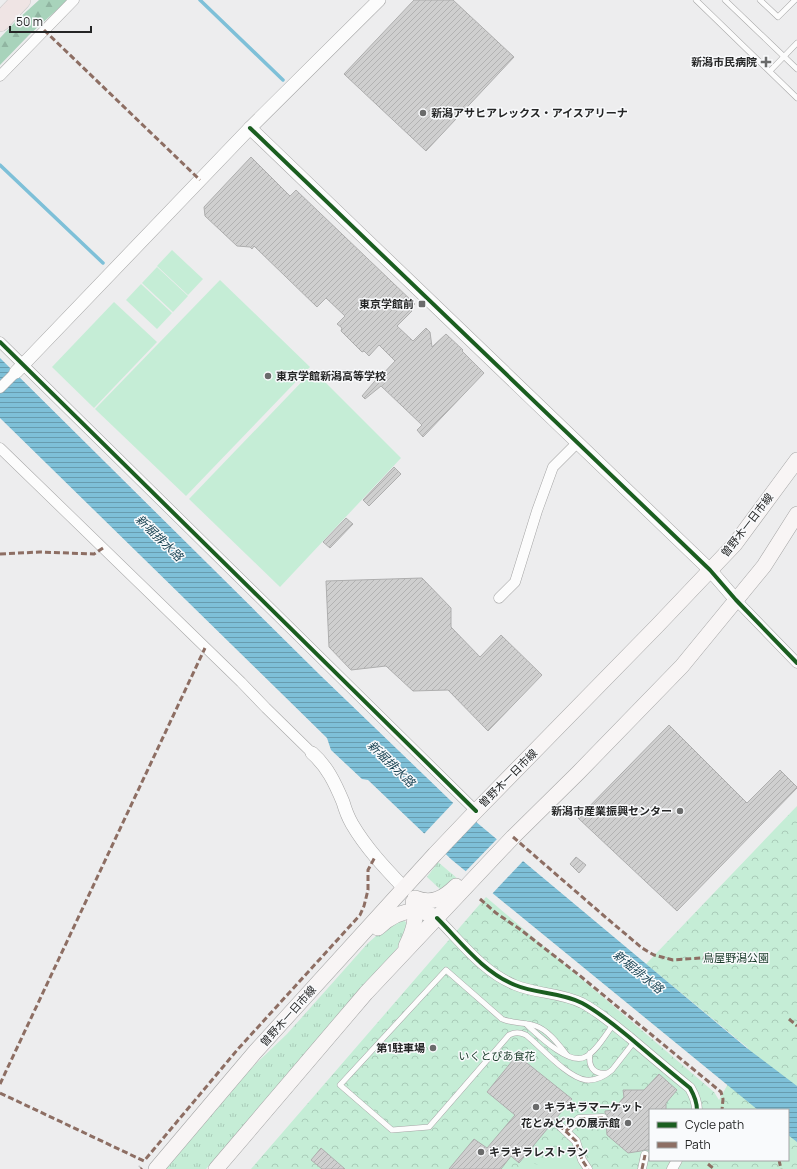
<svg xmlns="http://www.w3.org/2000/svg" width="797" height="1169" font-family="Manrope,'Noto Sans JP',sans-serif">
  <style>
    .grass { fill: url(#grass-tufts) }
    .forest { fill: url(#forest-firs) }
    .park { fill: url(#park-crowns); fill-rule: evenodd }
    .garden { fill: #c5edd6 }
    .water { fill: url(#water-rules) }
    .pier { fill: #ededee }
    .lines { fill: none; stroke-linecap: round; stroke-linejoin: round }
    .stream { stroke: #7ec0d8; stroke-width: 3.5 }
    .building { fill: url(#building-hatch); stroke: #aeaeae }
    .pedestrian-tunnel { stroke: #c5c5c6; stroke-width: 8; stroke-dasharray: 8 4; stroke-linecap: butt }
    .service-casing { stroke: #a5a5a5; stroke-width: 6 }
    .pedestrian-casing { stroke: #a5a5a5; stroke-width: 9 }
    .minor-casing { stroke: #a5a5a5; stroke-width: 11 }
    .tertiary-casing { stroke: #a5a5a5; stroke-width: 14 }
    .secondary-casing { stroke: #a5a5a5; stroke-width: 16 }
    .motorway-casing { stroke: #c9c9c9; stroke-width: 20 }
    .service { stroke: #fcfcfc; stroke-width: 5 }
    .pedestrian { stroke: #fcfcfc; stroke-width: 8 }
    .minor { stroke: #fcfcfc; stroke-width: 10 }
    .tertiary { stroke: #fcfcfc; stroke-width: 13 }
    .secondary { stroke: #f8f5f5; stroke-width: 15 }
    .motorway { stroke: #efe4e4; stroke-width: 19 }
    .quiet { stroke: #8d6e63; stroke-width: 3; stroke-dasharray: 6 3; stroke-linecap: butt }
    .cycleway-casing { stroke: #f9fafc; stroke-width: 6 }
    .cycleway { stroke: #1b5e20; stroke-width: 4 }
    .poi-dot { fill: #6a6b6b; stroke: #f9fafc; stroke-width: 1.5 }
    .labels { text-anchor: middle; stroke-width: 3; stroke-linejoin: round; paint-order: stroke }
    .poi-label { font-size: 11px; font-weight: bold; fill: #242525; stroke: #f9fafc; text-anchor: end }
    .street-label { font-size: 11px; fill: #242525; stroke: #f9fafc }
    .park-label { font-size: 11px; fill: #173927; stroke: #f9fafc }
    .water-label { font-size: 12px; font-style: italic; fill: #1e4756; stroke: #f9fafc }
  </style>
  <defs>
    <pattern id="grass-tufts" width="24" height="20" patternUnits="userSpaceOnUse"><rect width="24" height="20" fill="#c5edd6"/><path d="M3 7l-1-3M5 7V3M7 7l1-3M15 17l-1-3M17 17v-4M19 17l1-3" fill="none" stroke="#a9cbb8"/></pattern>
    <pattern id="forest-firs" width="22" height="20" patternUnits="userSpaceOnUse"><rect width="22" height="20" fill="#a8d3bb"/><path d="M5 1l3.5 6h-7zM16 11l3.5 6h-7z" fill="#90b5a1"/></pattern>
    <pattern id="park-crowns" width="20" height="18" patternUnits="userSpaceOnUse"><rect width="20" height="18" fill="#c5edd6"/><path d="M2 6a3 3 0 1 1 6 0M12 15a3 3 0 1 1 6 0" fill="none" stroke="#a9cbb8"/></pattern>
    <pattern id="water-rules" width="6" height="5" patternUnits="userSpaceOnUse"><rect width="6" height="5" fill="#7ec0d8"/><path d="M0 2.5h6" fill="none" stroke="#679caf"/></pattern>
    <pattern id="building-hatch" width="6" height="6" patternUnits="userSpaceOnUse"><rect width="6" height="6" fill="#cfcfcf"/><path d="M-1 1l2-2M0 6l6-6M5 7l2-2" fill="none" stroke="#b2b2b2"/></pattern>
  </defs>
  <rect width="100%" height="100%" fill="#ededee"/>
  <g class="grass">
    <path d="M438,862L458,879L442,891L427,877Z"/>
    <path d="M401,918L410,926L398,951L206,1169H163L240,1079L287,1034L368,943L383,930Z"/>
  </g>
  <path class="forest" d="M39,0H68L29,35L0,65V38L16,21Z"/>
  <path class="park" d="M797,806V1169H251L486,897L714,1092L719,1100L748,1048L646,964ZM650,1110H788V1160H650Z"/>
  <g class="garden">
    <path d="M172,250L203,279L188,295L157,266Z"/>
    <path d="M157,267L188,296L173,312L142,283Z"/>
    <path d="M220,280L310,367L186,496L95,409Z"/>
    <path d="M141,284L172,313L157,329L126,300Z"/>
    <path d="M114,302L157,342L94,408L52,367Z"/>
    <path d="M313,370L401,458L280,587L189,499Z"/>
    <path d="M577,1146L584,1169H519L527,1163L542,1165C553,1152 560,1149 577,1146Z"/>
  </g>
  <path class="water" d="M0,358L321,676L451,801L748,1049L797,1086V1142L788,1135V1110H758L452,860L368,780L362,779L331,750L327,738L0,418Z"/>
  <g class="pier">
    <path d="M454,802L476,820L443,855L423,835Z"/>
    <path d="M498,838L524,860L491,895L464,873Z"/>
  </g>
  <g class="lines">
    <g class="stream">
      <path d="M200,0L283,80"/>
      <path d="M0,165L103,263"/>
    </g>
  </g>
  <g class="building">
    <path d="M414,0H453L514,57L426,151L344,74Z"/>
    <path d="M251,157L290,196L296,190L415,304L410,309L412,311L397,326L413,341L426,328L430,332L432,347L446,334L463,350L462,351L484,373L423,437L417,430L422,425L381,386L365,399L362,396L380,375L381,376L395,361L379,345L369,356L364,351L362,352L341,331L342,328L337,324L345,316L326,298L317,307L254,246L252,249L250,247L237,246L205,216L204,207Z"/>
    <path d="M394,467L401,474L369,506L363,500Z"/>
    <path d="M346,518L353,524L330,548L323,542Z"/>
    <path d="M422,578L451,608V627L480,657L501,635L542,675L488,731L448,690L413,691L386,666L351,670L329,647L326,581Z"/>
    <path d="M669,725L747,803L780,770L797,787V788L677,911L578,818Z"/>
    <path d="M576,857L586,865L579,873L570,864Z"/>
    <path d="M517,1055L572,1099L519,1163L511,1156L501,1169H449L474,1139L487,1148L515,1115L487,1092Z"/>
    <path d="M659,1074L677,1090L666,1103V1110H650V1150H644L641,1151L628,1153L607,1135L606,1122L608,1117L605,1113V1111L613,1110L624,1097L623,1090H644Z"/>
    <path d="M321,1148L345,1169H322L311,1160Z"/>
  </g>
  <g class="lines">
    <path class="pedestrian-tunnel" d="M141,1169L142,1168"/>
    <defs>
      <g id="service">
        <path d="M696,0L797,98"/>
        <path d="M725,0L797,69"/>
        <path d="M760,0L778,17L795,0"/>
        <path d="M770,71L797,43"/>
        <path d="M526,1024C537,1034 569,1066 585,1057C596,1052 606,1034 613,1025"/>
        <path d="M590,1053C588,1066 593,1075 607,1073"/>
        <path d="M567,1055C559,1045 548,1030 536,1026C524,1022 514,1024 502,1019L446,970L340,1085L392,1130L429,1127L509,1035C515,1032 519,1032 526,1035C541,1047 568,1078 586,1080C596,1081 605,1076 612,1070L634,1042"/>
      </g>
      <g id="pedestrian">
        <path d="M559,1125L576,1141L582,1160L588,1169"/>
        <path d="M566,1131L579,1119L603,1118"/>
        <path d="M642,1169L645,1155"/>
      </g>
      <g id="minor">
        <path d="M0,76L74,0"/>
        <path d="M0,342L476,811"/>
        <path d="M0,388L16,372"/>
        <path d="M0,448L241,682L266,708L312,753"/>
        <path d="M499,598L515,582L537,511L553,467L578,442"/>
        <path d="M736,600L797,663"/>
        <path d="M437,918C461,942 483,972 515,985C536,994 560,992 582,1003C599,1012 614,1025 629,1037C649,1054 669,1071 690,1088C694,1095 697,1102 697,1110"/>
        <path d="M672,1169L677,1160"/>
      </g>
      <g id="tertiary">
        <path d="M250,128L710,570L736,600"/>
        <path d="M16,372L250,128L379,0"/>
        <path d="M312,753C327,766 335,783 343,802C345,809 348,817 352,824C366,848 385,868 404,888"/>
      </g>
      <g id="secondary">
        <path d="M415,898C432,905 444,898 456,886"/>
        <path d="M378,928C395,912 416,905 437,918"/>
        <path d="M406,946C413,932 418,918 413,902"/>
        <path d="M156,1169L255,1052L435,854L476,811L657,626L735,544L797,460"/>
        <path d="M216,1169L366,993L513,837L578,773L682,666L764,566L797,514"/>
      </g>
      <path id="motorway" d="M0,22L21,0"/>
    </defs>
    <use href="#service" class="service-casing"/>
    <use href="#pedestrian" class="pedestrian-casing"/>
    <use href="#minor" class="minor-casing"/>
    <use href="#tertiary" class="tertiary-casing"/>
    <use href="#secondary" class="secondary-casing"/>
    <use href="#motorway" class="motorway-casing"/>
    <use href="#service" class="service"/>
    <use href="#pedestrian" class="pedestrian"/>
    <use href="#minor" class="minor"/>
    <use href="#tertiary" class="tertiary"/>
    <use href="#secondary" class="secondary"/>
    <use href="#motorway" class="motorway"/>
    <g class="quiet">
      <path d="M44,30L200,180"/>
      <path d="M0,554L40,552L94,554L103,548"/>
      <path d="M513,837L603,915L642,948L654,955L673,960L726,956"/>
      <path d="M480,899L496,913L521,930L579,975L721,1092L723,1099L722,1110"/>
      <path d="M789,1019L797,1026"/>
      <path d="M0,1084L205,648"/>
      <path d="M0,1093L144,1161L238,1049L360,915L364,906L368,890V870L375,857"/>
      <path d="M559,1125L576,1141L582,1160L588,1169"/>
      <path d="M566,1131L579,1119L603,1118"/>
      <path d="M779,1160L781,1169"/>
      <path d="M708,1164L714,1169"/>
      <path d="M141,1169L142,1168"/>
      <path d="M642,1169L645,1155"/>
    </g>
    <defs>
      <g id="cycleway">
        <path d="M250,128L710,570L736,600L797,663"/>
        <path d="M0,342L476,811"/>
        <path d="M437,918C461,942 483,972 515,985C536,994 560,992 582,1003C599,1012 614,1025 629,1037C649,1054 669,1071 690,1088C694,1095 697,1102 697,1110"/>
      </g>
    </defs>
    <use href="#cycleway" class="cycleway-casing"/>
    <use href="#cycleway" class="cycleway"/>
  </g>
  <g class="poi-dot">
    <path d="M764 56h4v4h4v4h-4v4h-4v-4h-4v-4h4z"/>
    <circle cx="423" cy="113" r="4"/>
    <rect x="418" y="300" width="8" height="8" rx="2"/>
    <circle cx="268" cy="376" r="4"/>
    <circle cx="680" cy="811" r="4"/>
    <circle cx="433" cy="1048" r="4"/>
    <circle cx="536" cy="1107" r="4"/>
    <circle cx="628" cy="1123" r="4"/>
    <circle cx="481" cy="1152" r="4"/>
  </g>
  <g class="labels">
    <g class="poi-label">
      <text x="757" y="66">新潟市民病院</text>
      <text x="431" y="117" text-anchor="start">新潟アサヒアレックス・アイスアリーナ</text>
      <text x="414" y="308">東京学館前</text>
      <text x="276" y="380" text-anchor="start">東京学館新潟高等学校</text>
      <text x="672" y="815">新潟市産業振興センター</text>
      <text x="425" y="1052">第1駐車場</text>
      <text x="544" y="1111" text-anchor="start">キラキラマーケット</text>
      <text x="620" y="1127">花とみどりの展示館</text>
      <text x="489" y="1156" text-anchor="start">キラキラレストラン</text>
    </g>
    <g class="street-label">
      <text transform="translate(747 525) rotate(-52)" y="4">曽野木一日市線</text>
      <text transform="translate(508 778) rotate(-45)" y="4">曽野木一日市線</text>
      <text transform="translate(288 1016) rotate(-48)" y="4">曽野木一日市線</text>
    </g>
    <g class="park-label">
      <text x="736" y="962">鳥屋野潟公園</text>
      <text x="497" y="1060">いくとぴあ食花</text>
    </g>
    <g class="water-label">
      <text transform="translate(159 538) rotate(44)" y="4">新堀排水路</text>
      <text transform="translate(391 764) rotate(44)" y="4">新堀排水路</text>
      <text transform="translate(638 972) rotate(39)" y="4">新堀排水路</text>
    </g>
  </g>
  <rect x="649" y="1109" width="140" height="52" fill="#f9fafc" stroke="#a4a5a6"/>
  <rect x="657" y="1122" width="20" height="6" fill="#1b5e20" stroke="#a4a5a6"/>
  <text x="685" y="1129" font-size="12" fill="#242525">Cycle path</text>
  <rect x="657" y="1142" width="20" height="6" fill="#8d6e63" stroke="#a4a5a6"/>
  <text x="685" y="1149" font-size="12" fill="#242525">Path</text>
  <path d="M10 26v6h81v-6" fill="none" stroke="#242525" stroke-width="2"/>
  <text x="16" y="26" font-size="12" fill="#242525" stroke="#f9fafc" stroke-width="3" paint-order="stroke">50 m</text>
</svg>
